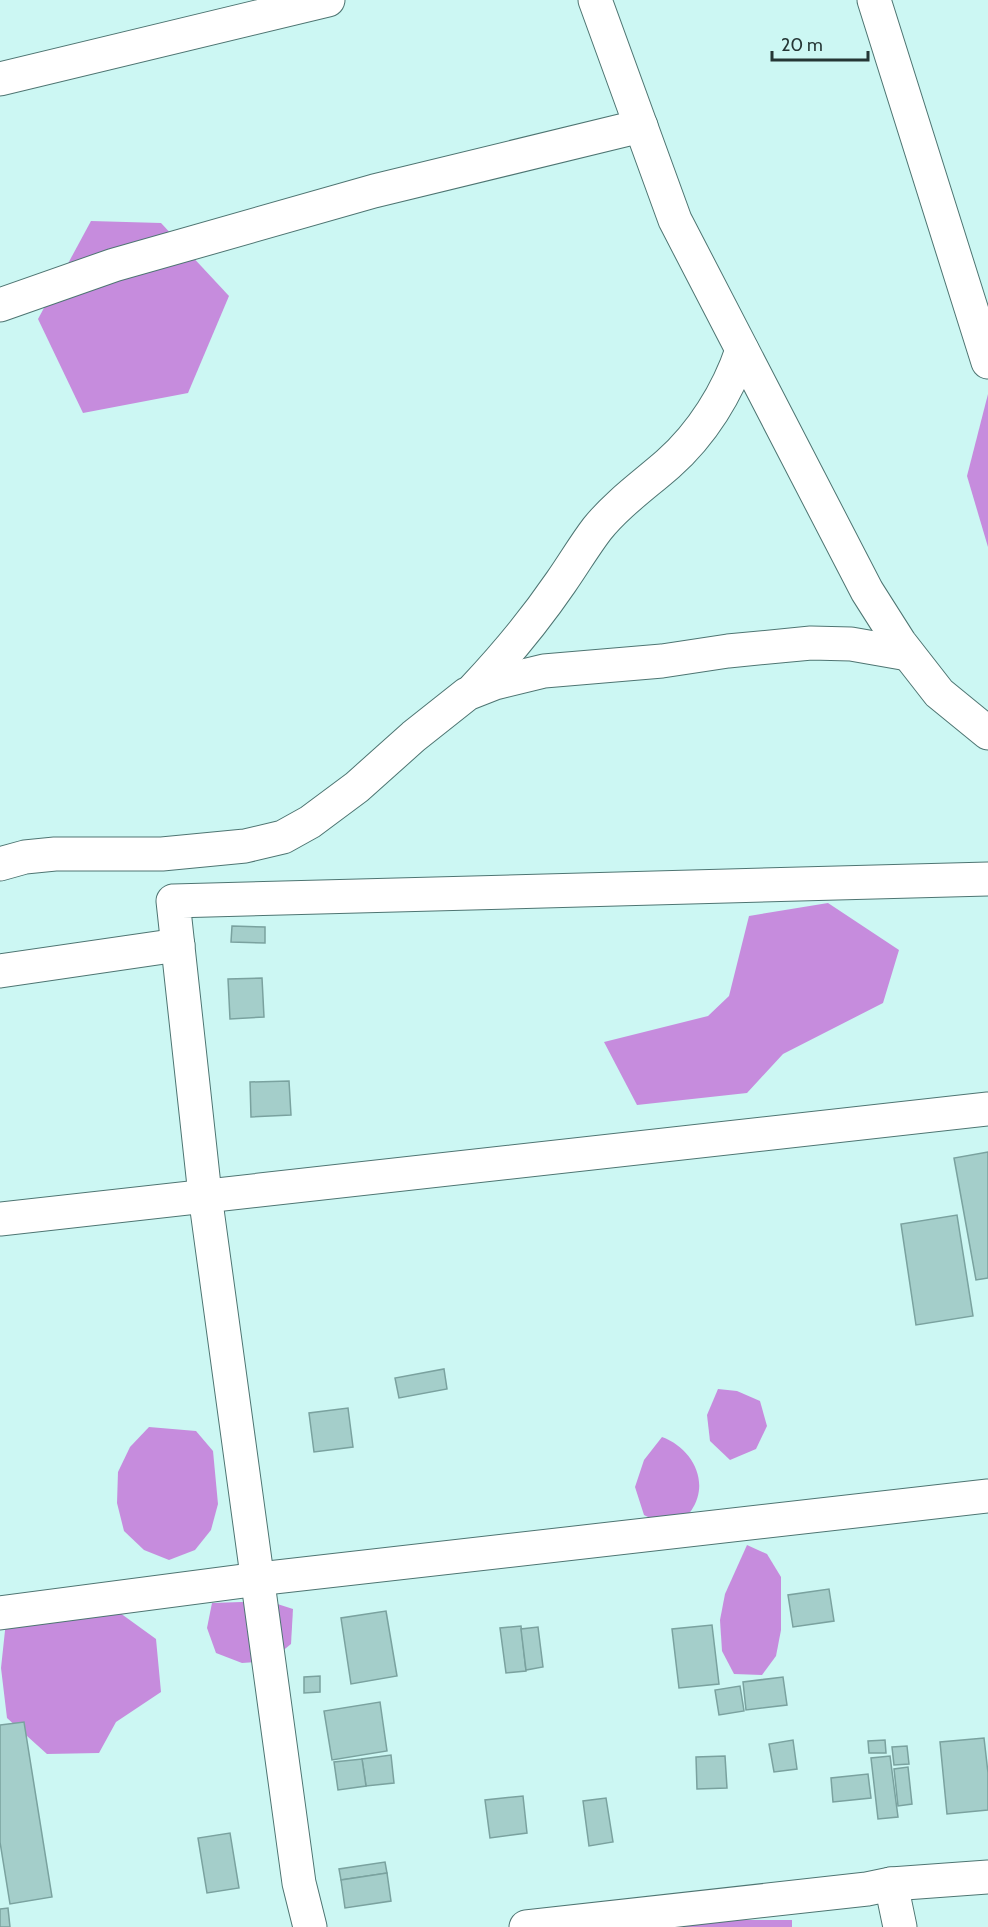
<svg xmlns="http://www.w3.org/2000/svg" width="988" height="1927" font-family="Cabin,sans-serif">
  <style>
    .forest { fill: #c68cdd }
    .building { fill: #a4ceca; stroke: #7aa29f; stroke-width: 1.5 }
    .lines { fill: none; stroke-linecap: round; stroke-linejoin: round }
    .minor-casing { stroke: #4e7572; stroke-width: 35 }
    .minor { stroke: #fff; stroke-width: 33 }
  </style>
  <rect width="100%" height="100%" fill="#ccf7f3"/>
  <g class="forest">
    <path d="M91,221L161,223L229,296L188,393L83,413L38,319Z"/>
    <path d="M988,394V547L967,476Z"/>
    <path d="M828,903L899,950L883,1003L783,1054L747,1093L637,1105L604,1042L708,1016L729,996L749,916Z"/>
    <path d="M718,1389L737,1391L760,1401L767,1426L756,1449L730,1460L710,1441L707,1415Z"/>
    <path d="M149,1427L196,1431L213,1451L218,1504L211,1530L195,1550L169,1560L144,1550L124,1531L117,1503L118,1472L130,1447Z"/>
    <path d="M662,1437C692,1448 711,1482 691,1511C686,1518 674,1523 668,1527L644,1515L635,1487L644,1460Z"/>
    <path d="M747,1545L767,1554L781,1577V1630L776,1656L762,1675L734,1674L722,1651L720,1620L725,1594Z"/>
    <path d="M268,1601L293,1609L291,1644L270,1661L242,1663L216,1653L207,1628L212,1603Z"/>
    <path d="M109,1605L156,1639L161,1692L116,1722L99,1753L47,1754L7,1718L1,1668L7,1612Z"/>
    <path d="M707,1920H792V1927H680Z"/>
  </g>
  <g class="building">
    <path d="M232,926L265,927V943L231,942Z"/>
    <path d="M262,978L264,1017L230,1019L228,979Z"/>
    <path d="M289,1081L291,1115L251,1117L250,1082Z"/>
    <path d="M988,1152V1278L976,1280L954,1158Z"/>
    <path d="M957,1215L973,1316L916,1325L901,1224Z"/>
    <path d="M444,1369L447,1389L399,1398L395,1378Z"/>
    <path d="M348,1408L353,1447L314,1452L309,1413Z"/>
    <path d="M829,1589L834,1621L793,1627L788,1595Z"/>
    <path d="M386,1611L397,1676L351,1684L341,1618Z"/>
    <path d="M712,1625L719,1684L679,1688L672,1629Z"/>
    <path d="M521,1626L526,1671L506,1673L500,1628Z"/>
    <path d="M538,1627L543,1667L526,1670L521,1629Z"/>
    <path d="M320,1676V1692L304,1693V1677Z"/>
    <path d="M783,1677L787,1705L746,1710L743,1682Z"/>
    <path d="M740,1686L744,1711L719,1715L715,1690Z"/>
    <path d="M380,1702L387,1751L332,1760L324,1711Z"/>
    <path d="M24,1722L52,1897L10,1904L0,1842V1725Z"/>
    <path d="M984,1738L988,1773V1810L947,1814L940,1742Z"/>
    <path d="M793,1740L797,1769L774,1772L769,1744Z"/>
    <path d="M885,1740L886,1753H869L868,1741Z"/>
    <path d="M907,1746L909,1764L894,1765L892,1747Z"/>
    <path d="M391,1755L394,1783L366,1786L362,1759Z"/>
    <path d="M725,1756L727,1788L697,1789L696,1757Z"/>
    <path d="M890,1756L898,1817L878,1819L871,1758Z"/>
    <path d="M362,1759L366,1786L338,1790L334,1762Z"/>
    <path d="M908,1767L912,1804L898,1806L894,1769Z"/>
    <path d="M868,1774L871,1798L833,1802L831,1778Z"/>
    <path d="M523,1796L527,1833L490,1838L485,1800Z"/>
    <path d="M606,1798L613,1842L589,1846L583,1801Z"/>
    <path d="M230,1833L239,1888L207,1893L198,1838Z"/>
    <path d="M385,1862L387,1873L341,1880L339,1869Z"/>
    <path d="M387,1873L391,1901L345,1908L341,1880Z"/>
    <path d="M8,1908L10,1927H0V1909Z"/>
  </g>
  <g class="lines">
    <defs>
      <g id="minor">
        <path d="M595,0L675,220L867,591L900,643L939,693L988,733"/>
        <path d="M874,0L988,362"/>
        <path d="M0,79L328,0"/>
        <path d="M0,305L114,265L374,191L641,126"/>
        <path d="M474,689C506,655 535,620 561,582C573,565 584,546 597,529C617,504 644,485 668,464C702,434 728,392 742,350"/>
        <path d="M0,864L25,857L55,854H162L245,846L283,837L310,822L357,787L414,736L467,694L495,683L544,671L662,661L728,651L811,643L851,644L908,654"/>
        <path d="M0,971L178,945"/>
        <path d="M0,1219L988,1109"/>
        <path d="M0,1613L258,1579L988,1496"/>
        <path d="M891,1884L900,1927"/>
        <path d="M310,1927L299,1883L205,1195L173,901L988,879"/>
        <path d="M526,1927L867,1889L891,1884L988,1877"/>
      </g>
    </defs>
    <use href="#minor" class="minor-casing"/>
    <use href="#minor" class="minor"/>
  </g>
  <path d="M772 51v9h96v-9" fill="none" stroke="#253635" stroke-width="3"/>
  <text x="781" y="51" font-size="18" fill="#253635" stroke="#ccf7f3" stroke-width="4.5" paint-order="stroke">20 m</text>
</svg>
